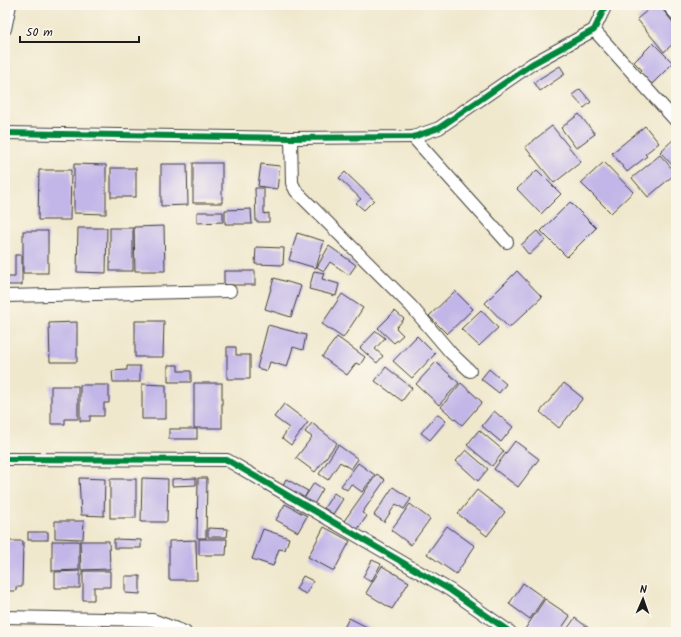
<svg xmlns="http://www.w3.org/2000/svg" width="681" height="637" font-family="Kalam,sans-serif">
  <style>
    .building { fill: #c2b6e8 }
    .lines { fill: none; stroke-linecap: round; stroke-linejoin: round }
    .minor-casing { stroke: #3c3b37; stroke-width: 14 }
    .minor { stroke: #fff; stroke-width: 12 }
    .cycleway-casing { stroke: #fbf7ec; stroke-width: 8 }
    .cycleway { stroke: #00873e; stroke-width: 6 }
  </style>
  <rect width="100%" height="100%" fill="#fbf7ec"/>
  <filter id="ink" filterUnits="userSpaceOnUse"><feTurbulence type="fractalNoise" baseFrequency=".025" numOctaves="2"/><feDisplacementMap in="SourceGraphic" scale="8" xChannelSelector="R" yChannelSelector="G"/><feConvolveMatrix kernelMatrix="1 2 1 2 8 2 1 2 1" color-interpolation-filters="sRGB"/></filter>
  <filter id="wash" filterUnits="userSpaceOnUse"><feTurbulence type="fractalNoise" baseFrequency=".012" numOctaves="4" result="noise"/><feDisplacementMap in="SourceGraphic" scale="16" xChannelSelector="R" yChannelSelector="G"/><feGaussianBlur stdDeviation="0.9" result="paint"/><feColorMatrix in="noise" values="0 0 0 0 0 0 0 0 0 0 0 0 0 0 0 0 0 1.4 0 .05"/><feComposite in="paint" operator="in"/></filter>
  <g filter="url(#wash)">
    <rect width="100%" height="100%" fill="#f0e8cd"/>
    <g id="blocks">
      <g class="building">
        <path d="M654,5H659L676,26V41L664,52L637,19Z"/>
        <path d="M653,43L673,63L652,84L640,72L642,70L634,62Z"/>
        <path d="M560,66L565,74L540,91L534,82Z"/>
        <path d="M580,89L591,102L584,108L572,95Z"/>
        <path d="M579,114L595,134L576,148L561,128Z"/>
        <path d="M552,126L581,162L554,183L525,147Z"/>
        <path d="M645,126L659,143L645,154L647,156L627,172L612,153Z"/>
        <path d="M676,137V169L660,152Z"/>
        <path d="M660,155L676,173L648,197L632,178Z"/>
        <path d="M604,162L633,192L611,213L581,183Z"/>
        <rect x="193" y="163" width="29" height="40"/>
        <path d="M74,164L106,165V214L74,213Z"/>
        <path d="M161,164H187L188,205L161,206Z"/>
        <path d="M261,164L280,166L277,189L258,186Z"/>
        <rect x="111" y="168" width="25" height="29"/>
        <path d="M39,170H71L70,220H38Z"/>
        <path d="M537,170L561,194L541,214L517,189Z"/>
        <path d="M345,172L374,200L364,210L356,203L361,199L339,178Z"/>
        <path d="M255,188H264V214L269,213V222H256Z"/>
        <path d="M570,202L596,228L567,257L541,231Z"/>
        <path d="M251,209L252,224H225V210Z"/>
        <path d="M197,212H223V222L197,223Z"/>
        <path d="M164,226L165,271H135L134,227Z"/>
        <path d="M78,228H107L106,273L77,272Z"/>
        <rect x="110" y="228" width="23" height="43"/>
        <rect x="23" y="231" width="25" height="42"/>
        <path d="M537,231L545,240L529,255L521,245Z"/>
        <path d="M297,233L324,241L316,268L289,260Z"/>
        <path d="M329,246L356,265L349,275L330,262L324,271L317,267Z"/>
        <path d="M256,247L284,248L283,265L255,264Z"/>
        <path d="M15,255H22V285H5V277H15Z"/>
        <rect x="224" y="271" width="31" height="14"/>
        <path d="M314,271L324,273L322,279L339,284L336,296L309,289Z"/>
        <path d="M517,271L542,297L509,328L485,303Z"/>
        <path d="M274,278L301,286L291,317L265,309Z"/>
        <path d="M455,291L473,309L447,334L429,316Z"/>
        <path d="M342,294L363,308L343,338L322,324Z"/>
        <path d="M481,310L498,328L479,346L461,329Z"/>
        <path d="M395,311L404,319L396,328L403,335L394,343L378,328Z"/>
        <path d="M135,321H164L163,357H135Z"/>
        <path d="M77,322V362H50L49,323Z"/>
        <path d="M268,325L306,335L303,350L293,347L287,367L270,362L267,371L257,368Z"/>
        <path d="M376,331L385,338L375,349L383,356L377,363L360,348Z"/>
        <path d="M417,336L435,354L412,378L393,361Z"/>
        <path d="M337,337L365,357L360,365L356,363L347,375L322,357Z"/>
        <path d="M5,342H7L6,370H5Z"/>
        <path d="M227,347H236V355H250V379H227Z"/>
        <path d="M436,362L459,383L439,405L416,384Z"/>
        <path d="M168,365H178V371H191V382H168Z"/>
        <path d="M127,366H140V382H113L112,371L127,370Z"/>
        <path d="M386,367L412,388L402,401L375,381Z"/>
        <path d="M489,369L506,384L499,393L481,379Z"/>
        <rect x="194" y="383" width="28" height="45"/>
        <path d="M461,383L482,402L462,425L441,407Z"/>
        <path d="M564,383L583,398L559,428L540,412Z"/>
        <path d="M142,384L166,385V419H142Z"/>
        <path d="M80,385H109V403H104V416H90V421H80Z"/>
        <path d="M51,386H78V419H65V424H51Z"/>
        <path d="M284,404L308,422L291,445L282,438L289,428L274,417Z"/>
        <path d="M494,411L513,427L501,442L482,426Z"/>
        <path d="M437,414L446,421L430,440L421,433Z"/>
        <path d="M312,423L337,443L315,472L296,458L312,437L305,432Z"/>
        <rect x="169" y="429" width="28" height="10"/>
        <path d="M479,430L504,451L492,466L467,445Z"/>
        <path d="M515,441L539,459L518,487L494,469Z"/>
        <path d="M338,445L358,459L351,469L340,462L328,480L319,474Z"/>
        <path d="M466,450L488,469L478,481L456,461Z"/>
        <path d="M358,463L375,475L362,492L351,484L347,490L341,486Z"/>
        <path d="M377,474L385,480L362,513L367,516L357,530L344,521Z"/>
        <path d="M79,478L105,479L104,516L81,515Z"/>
        <path d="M142,478L168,479L167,522H141Z"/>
        <path d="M196,478V485L172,486V479Z"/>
        <path d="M198,478H207L206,538H197Z"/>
        <rect x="110" y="479" width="26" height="39"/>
        <path d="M286,479L308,491L303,500L281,489Z"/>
        <path d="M314,483L323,489L313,506L303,500Z"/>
        <path d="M393,487L411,499L404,509L396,504L384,522L374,515Z"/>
        <path d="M477,490L505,512L487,536L458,514Z"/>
        <path d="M334,493L343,499L333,514L324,508Z"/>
        <path d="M285,504L307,516L298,532L276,520Z"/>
        <path d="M410,504L430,519L411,545L391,530Z"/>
        <path d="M55,521H84L83,539L55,538Z"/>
        <path d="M447,526L475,546L456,574L427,554Z"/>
        <path d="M324,527L350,541L334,571L308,557Z"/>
        <path d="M208,528L228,529L227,537H208Z"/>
        <path d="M263,529L289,538L285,550L279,549L273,566L252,559Z"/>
        <rect x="28" y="532" width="20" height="8"/>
        <path d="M114,539L141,540V548H114Z"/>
        <path d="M199,539H227L226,555H199Z"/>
        <path d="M196,540L197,580H169V541Z"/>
        <path d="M5,541H23L22,587H16V591H5Z"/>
        <path d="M52,541H79V570L52,571Z"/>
        <path d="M80,541H109L110,569L81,570Z"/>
        <path d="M372,560L381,564L371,582L363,577Z"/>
        <path d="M382,566L409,582L392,609L366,593Z"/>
        <path d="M80,571V588H55V572Z"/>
        <path d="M83,571H110V587H94V600H83Z"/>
        <path d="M125,576H140V594L125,593Z"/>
        <path d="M303,576L313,581L306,594L296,589Z"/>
        <path d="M523,583L544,598L530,619L509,604Z"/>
        <path d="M545,599L570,616L559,632H523Z"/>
        <path d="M349,618L377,632H342Z"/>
        <path d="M575,618L594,632H565Z"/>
      </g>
    </g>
  </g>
  <g filter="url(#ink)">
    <use href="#blocks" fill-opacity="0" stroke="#3c3b37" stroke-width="1"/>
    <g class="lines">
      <defs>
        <g id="minor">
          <path d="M668,5L676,14"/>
          <path d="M5,29L10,5"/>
          <path d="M594,30L676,121"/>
          <path d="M5,133L291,138L413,137L439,128L532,64L594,30L606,5"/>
          <path d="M413,137L507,242"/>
          <path d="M291,138L292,183L296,191L411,306L451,353L470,371"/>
          <path d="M5,296L230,291"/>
          <path d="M5,459L227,460L450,590L510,632"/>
          <path d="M5,617L153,620L185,632"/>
        </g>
      </defs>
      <use href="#minor" class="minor-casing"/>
      <use href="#minor" class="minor"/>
      <defs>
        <g id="cycleway">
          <path d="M5,133L291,138L413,137L439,128L532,64L594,30L606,5"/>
          <path d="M5,459L227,460L450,590L510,632"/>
        </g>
      </defs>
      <use href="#cycleway" class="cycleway-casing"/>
      <use href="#cycleway" class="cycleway"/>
    </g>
  </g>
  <rect width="681" height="637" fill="none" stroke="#fbf7ec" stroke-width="20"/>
  <g transform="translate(643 599) rotate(2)" stroke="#fbf7ec" stroke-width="3" paint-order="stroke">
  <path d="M0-3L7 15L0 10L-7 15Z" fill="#1c1c1c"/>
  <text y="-6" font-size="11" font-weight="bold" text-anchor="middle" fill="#1c1c1c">N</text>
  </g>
  <path d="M20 36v6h119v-6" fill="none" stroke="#1c1c1c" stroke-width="2"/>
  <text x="26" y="36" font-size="12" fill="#1c1c1c" stroke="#fbf7ec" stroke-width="3" paint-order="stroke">50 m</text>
</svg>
